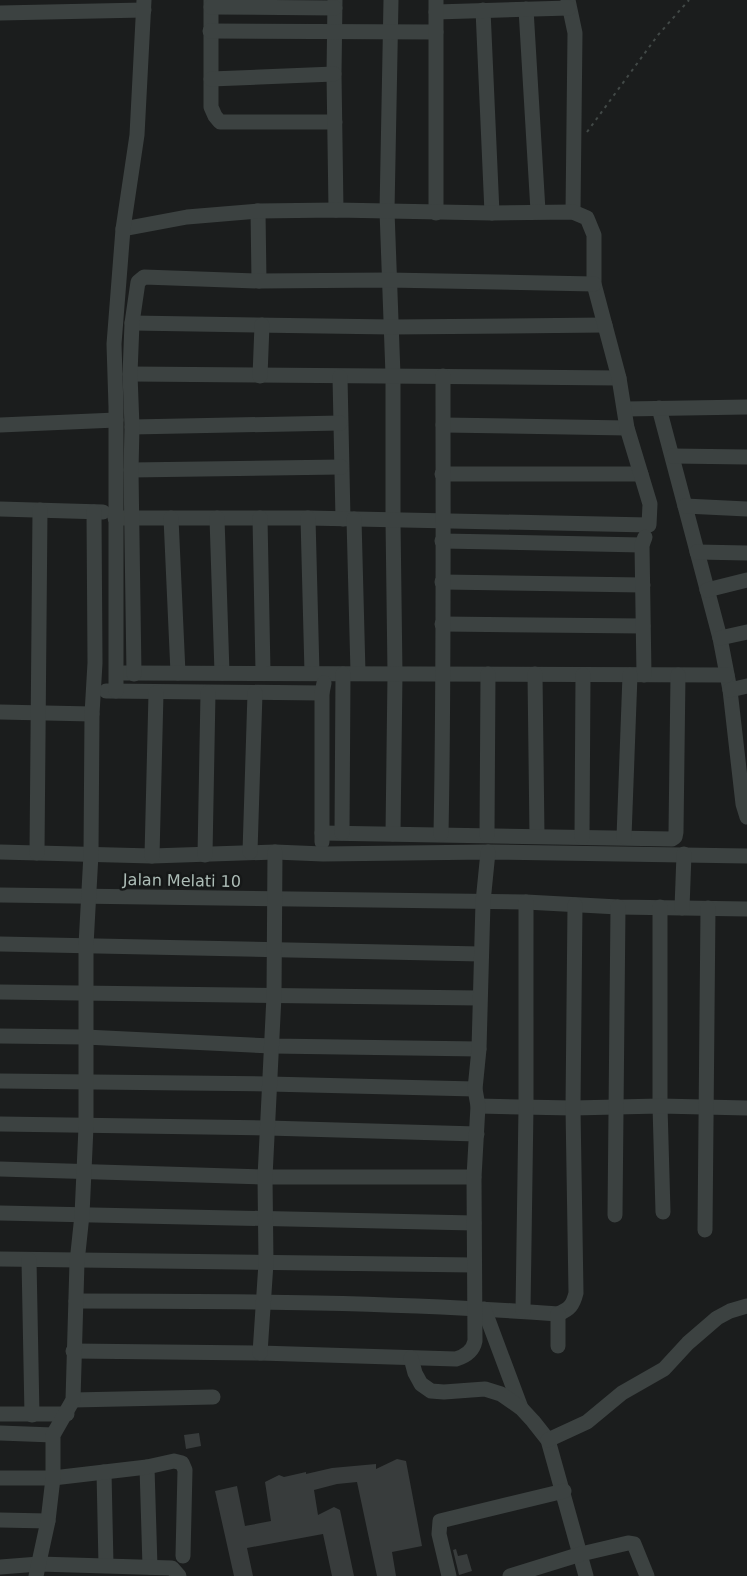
<svg xmlns="http://www.w3.org/2000/svg" width="747" height="1576" font-family="'DejaVu Sans',sans-serif">
  <style>
    .building { fill: #383c3c }
    .lines { fill: none; stroke-linecap: round; stroke-linejoin: round }
    .path { stroke: #424947; stroke-width: 2; stroke-dasharray: 3 4.5; stroke-linecap: butt }
    .minor { stroke: #3c4241; stroke-width: 15 }
    .labels { text-anchor: middle; stroke-width: 5; stroke-linejoin: round; paint-order: stroke }
    .street-label { font-size: 16px; fill: #adbdb7; stroke: #161818 }
  </style>
  <rect width="100%" height="100%" fill="#1b1d1d"/>
  <g class="building">
    <path d="M199,1433L201,1446L186,1449L184,1435Z"/>
    <path d="M397,1459L406,1461L422,1546L392,1552L396,1576H377L357,1482L337,1484L314,1490L318,1515L334,1507L340,1510L354,1576H332L323,1534L247,1548L253,1576H234L215,1491L237,1486L245,1526L271,1521L265,1482L279,1475L284,1477L306,1472V1474L332,1468L376,1464V1469Z"/>
    <path d="M456,1549L458,1556L467,1554L472,1571L459,1575L453,1550Z"/>
  </g>
  <g class="lines">
    <path class="path" d="M587,132L658,35L689,0"/>
    <g class="minor">
      <path d="M211,0V107L215,116L220,122H335"/>
      <path d="M335,0L334,74L336,210"/>
      <path d="M391,0L387,211L393,375V520L395,674L393,834"/>
      <path d="M568,0L575,33L573,212"/>
      <path d="M211,7L335,8"/>
      <path d="M526,9L538,211"/>
      <path d="M483,10L492,213"/>
      <path d="M436,12L569,8"/>
      <path d="M0,13L144,10"/>
      <path d="M210,31L436,32"/>
      <path d="M211,79L334,74"/>
      <path d="M258,211L259,281"/>
      <path d="M436,213V0"/>
      <path d="M132,323L392,327L605,325"/>
      <path d="M130,374L619,378"/>
      <path d="M260,376L262,325"/>
      <path d="M340,377L343,519"/>
      <path d="M659,408L720,638L730,690L743,804L747,817"/>
      <path d="M625,409L747,407"/>
      <path d="M0,425L116,420"/>
      <path d="M443,425L627,428"/>
      <path d="M132,427L340,423"/>
      <path d="M673,456L747,457"/>
      <path d="M131,470L341,467"/>
      <path d="M442,474H641"/>
      <path d="M685,506L747,509"/>
      <path d="M0,509L103,512"/>
      <path d="M115,518H308L649,525L650,504L627,428L619,378L594,284V235L587,218L573,212L492,213L336,210L258,211L187,217L123,229"/>
      <path d="M171,518L178,673"/>
      <path d="M217,518L222,673"/>
      <path d="M260,518L263,672"/>
      <path d="M308,518L312,673"/>
      <path d="M354,519L358,673"/>
      <path d="M442,541L642,545"/>
      <path d="M697,552L747,553"/>
      <path d="M442,582L643,585"/>
      <path d="M707,590L747,580"/>
      <path d="M442,624L643,626"/>
      <path d="M720,638L747,632"/>
      <path d="M124,673L727,675"/>
      <path d="M134,674L131,470L132,427L130,374L132,323L138,282L144,277L259,281L388,280L594,284"/>
      <path d="M535,674L537,836"/>
      <path d="M644,675L642,545L645,537"/>
      <path d="M730,690L747,686"/>
      <path d="M106,691L322,693"/>
      <path d="M116,691V407L114,344L123,229L137,135L144,0"/>
      <path d="M0,712L92,714"/>
      <path d="M322,833L672,839L675,837L676,832L678,675"/>
      <path d="M342,833L343,674"/>
      <path d="M441,834C444,681 443,529 443,376"/>
      <path d="M487,835L488,674"/>
      <path d="M582,837L583,675"/>
      <path d="M624,837L630,675"/>
      <path d="M322,842V693L324,683"/>
      <path d="M0,852L152,856L275,852L323,854L488,852L747,856"/>
      <path d="M250,852L255,693"/>
      <path d="M37,853L40,510"/>
      <path d="M205,855L208,693"/>
      <path d="M152,856L156,693"/>
      <path d="M0,895L526,902L618,907L747,909"/>
      <path d="M660,907V1106L663,1212"/>
      <path d="M682,908L684,854"/>
      <path d="M0,944L481,954"/>
      <path d="M0,992L479,998"/>
      <path d="M0,1036L85,1037L272,1046L479,1049"/>
      <path d="M0,1081L269,1084L475,1089"/>
      <path d="M478,1106L573,1108L660,1106L747,1108"/>
      <path d="M0,1124L268,1128L477,1134"/>
      <path d="M0,1169L265,1177H474"/>
      <path d="M0,1213L474,1223"/>
      <path d="M615,1215L618,907"/>
      <path d="M705,1230L708,908"/>
      <path d="M0,1259L474,1265"/>
      <path d="M29,1260L32,1415"/>
      <path d="M76,1301C237,1301 397,1302 558,1314C570,1309 573,1305 576,1293L573,1108L575,905"/>
      <path d="M484,1309L521,1408"/>
      <path d="M523,1311L526,1107V902"/>
      <path d="M558,1314V1346"/>
      <path d="M73,1351L260,1353L456,1359C466,1356 473,1351 475,1341L474,1177L478,1106L475,1089L479,1049L483,902L488,852"/>
      <path d="M260,1353L266,1263L265,1177L274,996L275,852"/>
      <path d="M411,1358L415,1373L421,1384L431,1391L444,1392L485,1389L501,1394L521,1408L533,1421L548,1440L586,1576"/>
      <path d="M73,1400L213,1397"/>
      <path d="M0,1414H67"/>
      <path d="M0,1433L53,1435"/>
      <path d="M548,1440L587,1422L622,1393L664,1369L688,1343L717,1318L730,1311L747,1306"/>
      <path d="M147,1467L150,1567"/>
      <path d="M104,1472L106,1565"/>
      <path d="M0,1478H53L147,1467L174,1461L182,1463L185,1470L183,1556"/>
      <path d="M0,1520L48,1521"/>
      <path d="M0,1567L39,1564L172,1568L179,1576"/>
      <path d="M36,1576L48,1521L53,1478V1435L73,1400L77,1262L82,1215L86,1127V945L91,854L92,714L95,663L94,512"/>
      <path d="M449,1576L439,1534L440,1521L564,1491"/>
      <path d="M510,1576L581,1554L628,1543L634,1544L647,1576"/>
    </g>
  </g>
  <g class="labels">
    <g class="street-label">
      <text transform="translate(182 880) rotate(1)" y="6">Jalan Melati 10</text>
    </g>
  </g>
</svg>
